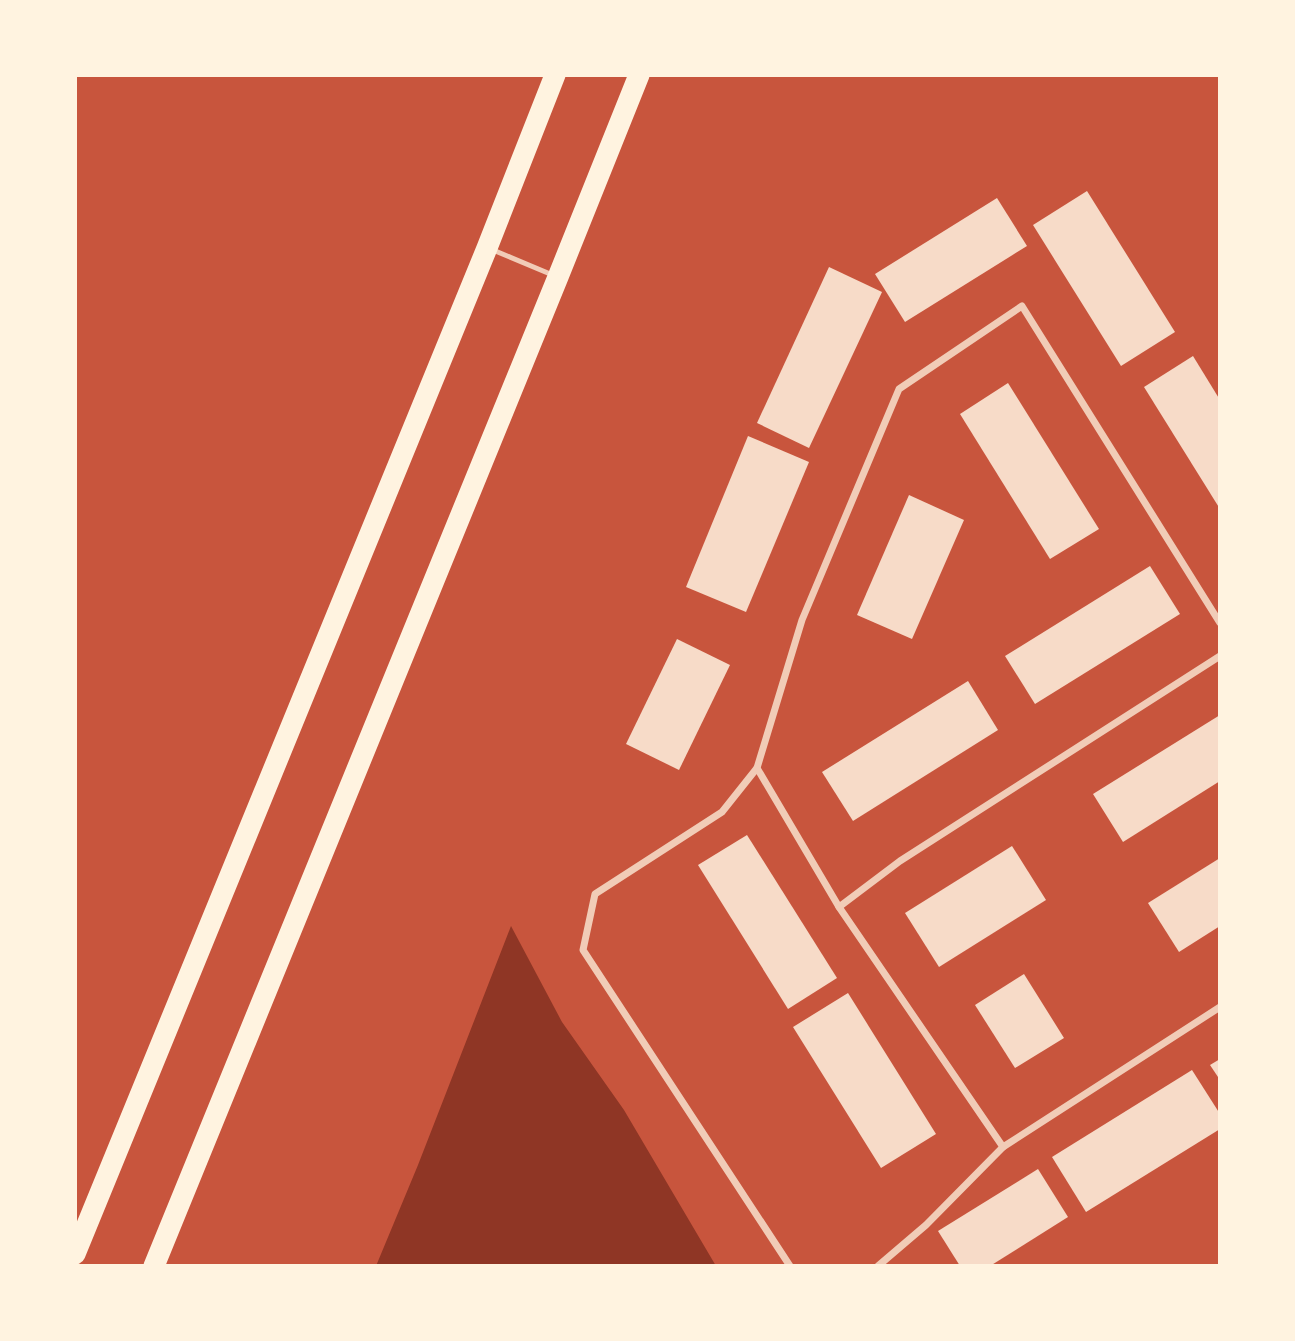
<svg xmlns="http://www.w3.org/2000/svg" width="1295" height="1341" font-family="Mulish,sans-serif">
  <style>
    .water { fill: #8f3625 }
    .building { fill: #f7dbc8 }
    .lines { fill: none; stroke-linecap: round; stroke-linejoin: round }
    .service { stroke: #f1ccb7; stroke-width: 5 }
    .minor { stroke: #f1ccb7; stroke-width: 7 }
    .motorway { stroke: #fff3e0; stroke-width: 21 }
  </style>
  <rect width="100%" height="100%" fill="#c8553d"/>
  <path class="water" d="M511,926L562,1022L624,1110L716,1266H376L418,1165Z"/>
  <g class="building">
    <path d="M1087,191L1175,332L1121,366L1033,225Z"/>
    <path d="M997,198L1027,246L905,322L875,274Z"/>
    <path d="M829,267L882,292L809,448L757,423Z"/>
    <path d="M1193,356L1220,400V509L1144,387Z"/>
    <path d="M1008,383L1099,529L1050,559L960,414Z"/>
    <path d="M748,436L809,462L746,612L686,587Z"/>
    <path d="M909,495L964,520L912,639L857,615Z"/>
    <path d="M1150,566L1180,614L1035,704L1005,656Z"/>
    <path d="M677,639L730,665L679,770L626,744Z"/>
    <path d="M968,681L998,730L853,821L822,772Z"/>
    <path d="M1220,715V781L1123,842L1093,794Z"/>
    <path d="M747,835L837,978L788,1009L698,865Z"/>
    <path d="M1012,846L1046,900L939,967L905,913Z"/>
    <path d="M1220,858V926L1179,952L1148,903Z"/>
    <path d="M1024,974L1064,1038L1015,1068L975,1005Z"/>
    <path d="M848,993L936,1134L881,1168L793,1027Z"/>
    <path d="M1220,1059V1080L1210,1065Z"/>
    <path d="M1192,1070L1220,1114V1129L1086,1212L1052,1157Z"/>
    <path d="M1038,1169L1068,1217L990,1266H960L938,1231Z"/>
  </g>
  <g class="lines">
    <path class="service" d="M493,250L555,276"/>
    <g class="minor">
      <path d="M757,768L722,812L595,894L583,950L790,1266"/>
      <path d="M839,907L900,861L1220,656"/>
      <path d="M1003,1147L839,907L757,768L802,620L899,389L1022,306L1220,623"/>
      <path d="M878,1266L926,1225L1003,1147L1220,1007"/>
    </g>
    <g class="motorway">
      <path d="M75,1254L487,248L555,75"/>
      <path d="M154,1266L558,277L639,75"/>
    </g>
  </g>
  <rect width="1295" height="1341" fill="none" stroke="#fff3e0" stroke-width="154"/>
</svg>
